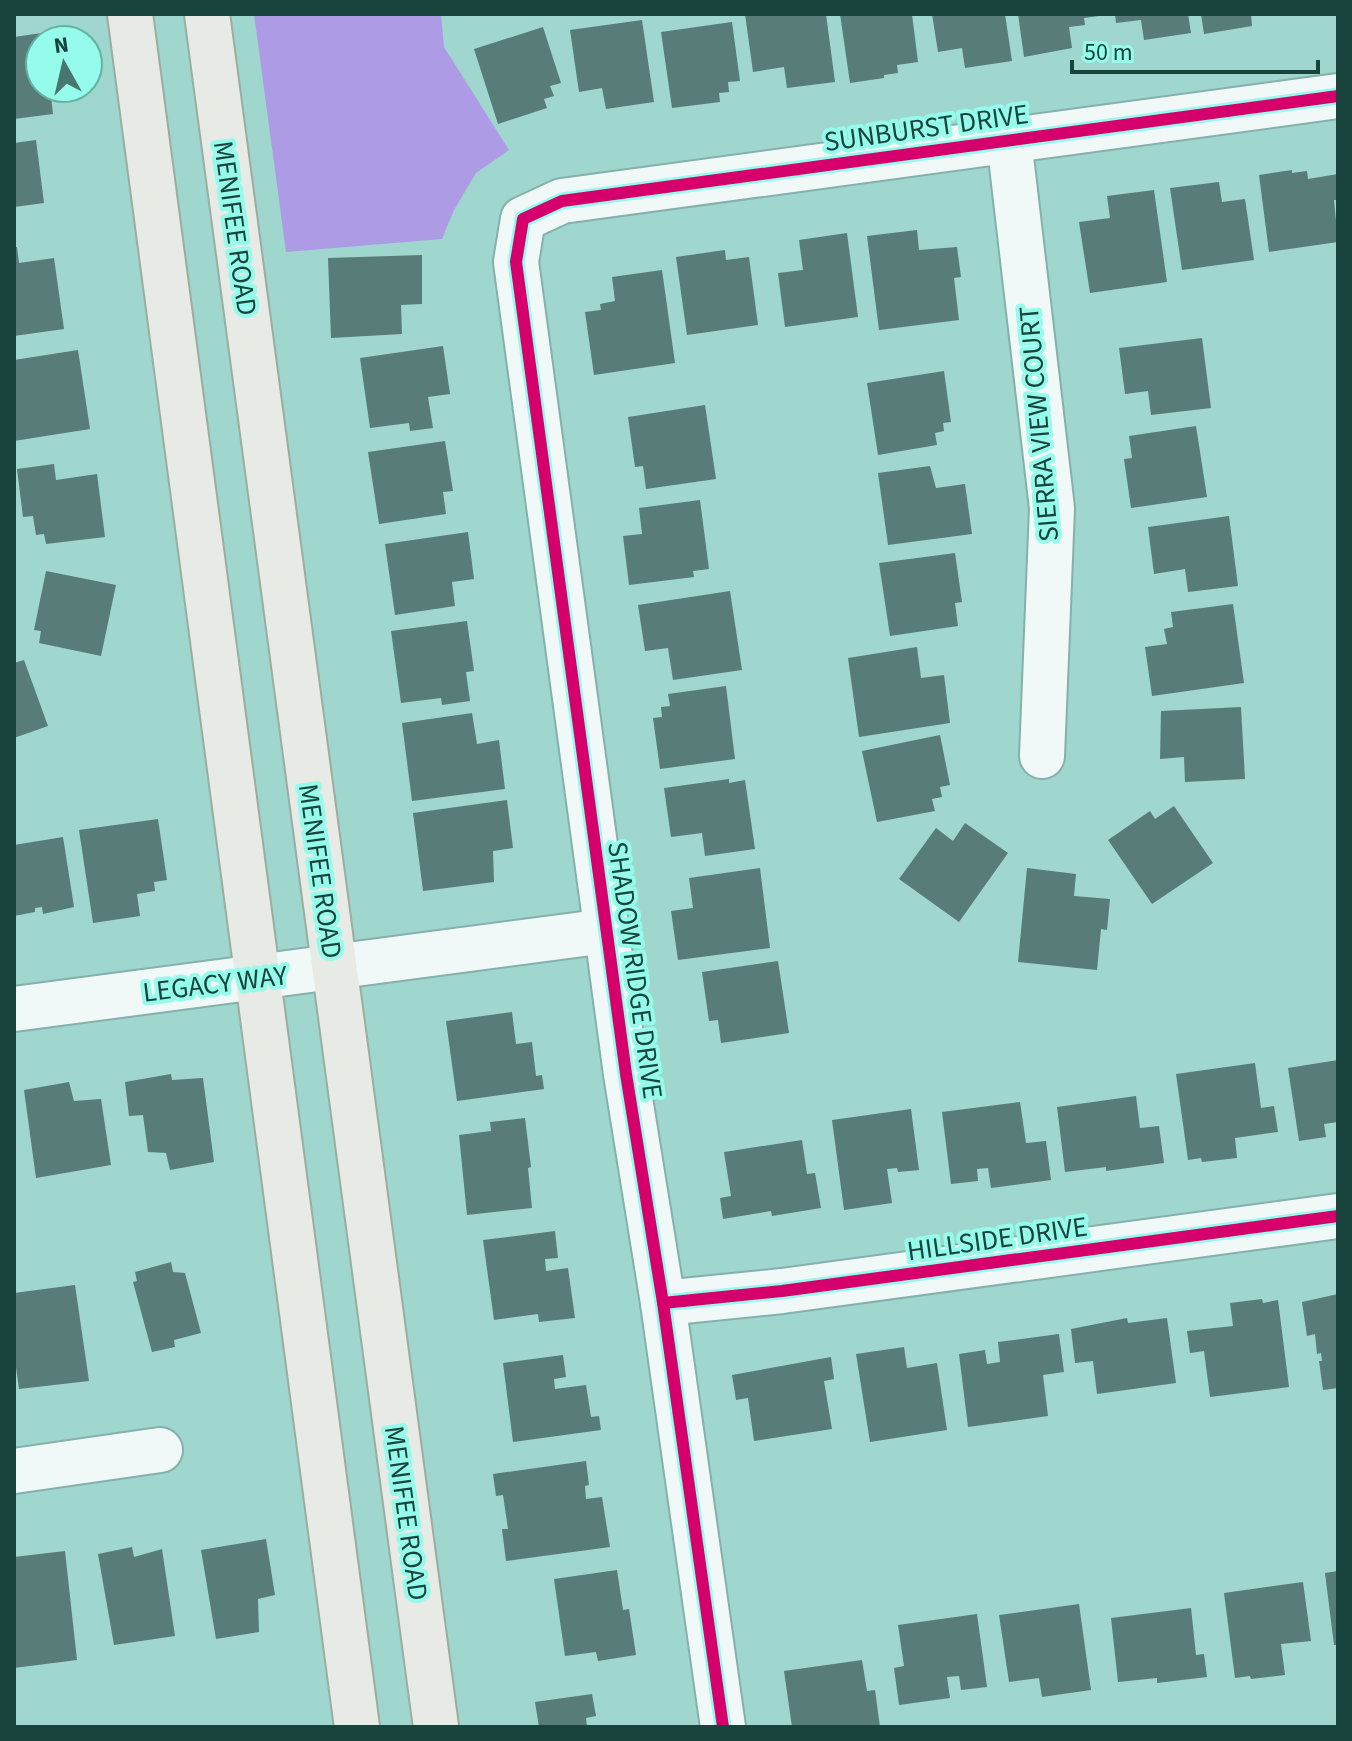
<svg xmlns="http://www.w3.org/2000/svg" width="1352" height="1741" font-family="'Source Sans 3',sans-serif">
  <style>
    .water { fill: #ae9be6 }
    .building { fill: #587c78 }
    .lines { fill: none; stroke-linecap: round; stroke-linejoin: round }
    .minor-casing { stroke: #84b1aa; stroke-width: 48 }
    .major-casing { stroke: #9aada1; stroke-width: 48 }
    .minor { stroke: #f1f9f8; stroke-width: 44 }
    .major { stroke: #e7eae5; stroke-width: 44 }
    .cycleway-casing { stroke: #95fbeb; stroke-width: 17 }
    .cycleway { stroke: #d6006c; stroke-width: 12 }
    .labels { text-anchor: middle; stroke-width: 8; stroke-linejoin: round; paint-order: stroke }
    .street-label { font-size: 28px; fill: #19443e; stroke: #95fbeb }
  </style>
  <rect width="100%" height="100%" fill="#9fd6ce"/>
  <path class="water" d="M254,14H441L444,47L509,150L476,173L454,210L442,239L286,252Z"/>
  <g class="building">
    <path d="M745,14H826L835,82L787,88L784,67L753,72Z"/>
    <path d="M840,14H912L918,62L897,65L898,73L884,75V78L850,83Z"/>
    <path d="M932,14H1005L1012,61L965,68L962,48L938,52Z"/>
    <path d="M1018,14H1099V16L1084,18L1085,25L1069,27L1072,48L1024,57Z"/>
    <path d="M1115,14H1188L1191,33L1144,40L1141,20L1116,23Z"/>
    <path d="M1201,14H1251L1252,26L1204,34Z"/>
    <path d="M642,20L654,102L606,109L602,88L579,92L570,30Z"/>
    <path d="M732,22L740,81L728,82L729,92L719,93L720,102L672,108L661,32Z"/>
    <path d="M543,27L561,83L550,86L554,96L544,99L547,108L498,124L474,49Z"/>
    <path d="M42,33L40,88H50L53,114L14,119V37Z"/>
    <path d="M36,140L44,203L14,207V143Z"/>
    <path d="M1292,170V173L1307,171L1308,179L1338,174V200H1334L1338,242L1269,252L1259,175Z"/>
    <path d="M1219,182L1222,202L1245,199L1254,260L1182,270L1170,188Z"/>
    <path d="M1154,190L1167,282L1090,293L1079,222L1110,218L1107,196Z"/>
    <path d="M917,230L919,250L957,247L961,277L954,278L959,320L879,330L867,236Z"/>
    <path d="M847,233L858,317L785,327L778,273L803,270L799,240Z"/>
    <path d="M14,247H17L19,263L54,258L64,329L14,336Z"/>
    <path d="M725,250L726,260L749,257L758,325L687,335L676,257Z"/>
    <path d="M422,255V304L401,305L402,334L331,338L328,258Z"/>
    <path d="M662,270L675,363L594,375L585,312L601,310L600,304L615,301L612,277Z"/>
    <path d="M1202,338L1211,408L1151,415L1148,391L1125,394L1119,348Z"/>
    <path d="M443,346L450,394L428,397L433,428L410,431L409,423L370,428L360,358Z"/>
    <path d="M78,350L90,429L14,441V360Z"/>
    <path d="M944,371L951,422L943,423L944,431L935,433L937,445L878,455L867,383Z"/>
    <path d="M705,405L716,479L646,489L643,466L635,467L628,417Z"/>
    <path d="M1196,426L1207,497L1131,508L1124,459L1132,458L1129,436Z"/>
    <path d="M445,441L453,491L443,492L446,514L379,524L368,452Z"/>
    <path d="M54,464L56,480L97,474L105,537L46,544L44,534L36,535L33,516L23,517L17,469Z"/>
    <path d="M930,466L936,488L965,484L972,534L888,545L878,473Z"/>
    <path d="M700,500L709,569L693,571L694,577L629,585L623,536L642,534L639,508Z"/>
    <path d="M1229,516L1238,586L1188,592L1185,569L1154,574L1148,527Z"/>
    <path d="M468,532L474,579L452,582L455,606L395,615L385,544Z"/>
    <path d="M955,553L962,602L955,603L958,626L890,636L879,563Z"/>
    <path d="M46,571L116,585L101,656L39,643L41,631L34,630Z"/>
    <path d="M730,591L742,670L673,680L668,648L645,651L638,605Z"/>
    <path d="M1233,604L1244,683L1152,696L1145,647L1167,644L1164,629L1173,627L1171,612Z"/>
    <path d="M467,621L474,671L466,672L470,701L442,705L441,698L401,703L391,631Z"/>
    <path d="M917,647L921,678L944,675L950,723L859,737L848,658Z"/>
    <path d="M24,660L48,726L14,738V663Z"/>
    <path d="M726,686L735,759L660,769L653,718L662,717L661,707L670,706L668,694Z"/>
    <path d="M1241,707L1245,779L1185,782L1184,757L1160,759L1161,711Z"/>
    <path d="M472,713L477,744L499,740L505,789L412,801L402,723Z"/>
    <path d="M940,735L950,785L940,787L942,797L932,799L935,811L877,822L862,751Z"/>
    <path d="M729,779V783L745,780L755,849L705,856L702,833L671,837L664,788Z"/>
    <path d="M507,800L513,848L493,851L494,882L423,891L413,813Z"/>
    <path d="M1174,806L1213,863L1152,904L1108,840L1150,811L1155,819Z"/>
    <path d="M158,819L167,880L154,882L155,891L137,894L140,916L93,923L79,830Z"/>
    <path d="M965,823L1008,853L959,922L899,879L936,828L953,841Z"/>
    <path d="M63,837L74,907L43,914L42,907L35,908V912L14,916V845Z"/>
    <path d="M760,868L770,948L678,960L671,911L693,908L689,878Z"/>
    <path d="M1027,868L1076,874L1074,896L1110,899L1107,930L1101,929L1097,970L1018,962Z"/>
    <path d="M778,961L789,1033L721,1043L718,1020L709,1021L702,972Z"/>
    <path d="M512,1012L516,1044L532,1042L536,1076L542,1075L544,1089L457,1101L446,1021Z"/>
    <path d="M1338,1060V1122L1324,1124L1326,1137L1299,1141L1288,1068Z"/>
    <path d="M1255,1063L1261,1108L1274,1106L1278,1132L1235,1138L1237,1158L1202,1162L1201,1158L1188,1160L1176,1074Z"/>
    <path d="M171,1074L172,1080L203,1078L214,1162L170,1170L166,1153L148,1152L143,1115L129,1116L125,1082Z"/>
    <path d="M69,1082L74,1101L101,1099L111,1165L36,1178L24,1090Z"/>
    <path d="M1136,1096L1140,1128L1159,1126L1164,1163L1106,1171V1167L1065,1172L1057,1107Z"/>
    <path d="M1020,1102L1026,1143L1046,1141L1051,1180L991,1188L988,1168L977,1169L978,1181L951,1184L942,1112Z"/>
    <path d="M911,1109L919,1170L898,1172L897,1168L887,1169L892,1203L844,1210L832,1120Z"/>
    <path d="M525,1118L531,1167L528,1168L532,1208L467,1215L459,1135L491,1131L490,1122Z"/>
    <path d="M802,1140L807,1174L815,1173L821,1208L772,1216L771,1211L723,1219L720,1198L731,1196L724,1152Z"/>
    <path d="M555,1231L558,1258L545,1259L546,1271L568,1268L575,1318L539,1322L538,1314L494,1320L483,1240Z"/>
    <path d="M171,1262L173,1272L185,1273L201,1333L174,1340L175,1347L152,1352L133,1282L137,1281L135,1272Z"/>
    <path d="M75,1285L89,1381L19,1389L14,1353V1293Z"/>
    <path d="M1338,1294V1388L1323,1390L1319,1361H1322L1321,1353L1317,1354L1315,1334L1307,1336L1302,1302Z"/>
    <path d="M1262,1299L1263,1303L1278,1300L1289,1387L1210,1397L1204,1351L1190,1353L1187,1331L1233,1326L1230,1303Z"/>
    <path d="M1127,1318L1128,1323L1167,1318L1176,1383L1097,1394L1093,1361L1075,1363L1071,1329Z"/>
    <path d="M1059,1334L1064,1372L1043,1375L1048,1416L968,1427L959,1354L985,1350L987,1364L1000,1362L998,1342Z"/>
    <path d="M904,1347L907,1368L937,1363L947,1430L870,1442L856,1354Z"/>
    <path d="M563,1355L566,1377L554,1379L555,1389L586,1385L591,1417L599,1416L601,1430L513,1442L503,1363Z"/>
    <path d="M831,1357L834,1379L824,1381L832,1429L754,1441L748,1398L736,1400L732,1375Z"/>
    <path d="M586,1461L589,1485L585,1486L586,1499L602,1497L610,1547L506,1561L502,1529H508L503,1495L496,1496L493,1474Z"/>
    <path d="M266,1539L275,1595L258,1599L259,1632L216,1639L201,1550Z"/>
    <path d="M132,1547L134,1557L162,1549L175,1636L114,1645L98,1554Z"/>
    <path d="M65,1551L77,1660L14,1668V1557Z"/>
    <path d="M617,1570L623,1610L629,1609L636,1655L598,1661L596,1652L565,1656L554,1579Z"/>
    <path d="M1338,1571V1645H1334L1325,1573Z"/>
    <path d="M1303,1582L1311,1641L1281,1644L1285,1675L1251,1679L1250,1676L1235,1678L1224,1593Z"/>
    <path d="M1079,1604L1091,1690L1042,1697L1039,1678L1009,1682L999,1615Z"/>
    <path d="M1191,1608L1196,1655L1204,1654L1207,1677L1157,1683V1678L1118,1682L1111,1618Z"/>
    <path d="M977,1614L987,1687L961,1690L959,1676L947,1677L950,1698L899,1705L894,1668L904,1666L898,1625Z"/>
    <path d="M862,1660L867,1691L875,1690L880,1727H792L784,1671Z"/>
    <path d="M592,1694L596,1716L586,1718L587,1727H539L535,1702Z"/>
  </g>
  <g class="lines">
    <defs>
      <g id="minor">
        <path d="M1009,140L1052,508L1042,756"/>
        <path d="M14,1009L606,931"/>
        <path d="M663,1303L782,1291L1338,1216"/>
        <path d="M14,1471L160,1450"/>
        <path d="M723,1727L663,1303L626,1074L516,262L523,219L562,201L1338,96"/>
      </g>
      <g id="major">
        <path d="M130,14L357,1727"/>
        <path d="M207,14L436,1727"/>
      </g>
    </defs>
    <use href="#minor" class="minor-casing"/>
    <use href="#major" class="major-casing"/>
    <use href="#minor" class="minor"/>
    <use href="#major" class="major"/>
    <defs>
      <g id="cycleway">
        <path d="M663,1303L782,1291L1338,1216"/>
        <path d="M723,1727L663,1303L626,1074L516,262L523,219L562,201L1338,96"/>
      </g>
    </defs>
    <use href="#cycleway" class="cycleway-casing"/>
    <use href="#cycleway" class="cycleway"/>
  </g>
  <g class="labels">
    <g class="street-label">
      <text transform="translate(926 127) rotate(-8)" y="10">SUNBURST DRIVE</text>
      <text transform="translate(236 228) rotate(82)" y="10">MENIFEE ROAD</text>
      <text transform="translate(1038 424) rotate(-95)" y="10">SIERRA VIEW COURT</text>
      <text transform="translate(321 871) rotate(82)" y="10">MENIFEE ROAD</text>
      <text transform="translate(636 970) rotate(82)" y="10">SHADOW RIDGE DRIVE</text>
      <text transform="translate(215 983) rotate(-7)" y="10">LEGACY WAY</text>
      <text transform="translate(997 1238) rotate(-8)" y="10">HILLSIDE DRIVE</text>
      <text transform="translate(407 1513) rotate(82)" y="10">MENIFEE ROAD</text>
    </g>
  </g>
  <rect width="1352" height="1741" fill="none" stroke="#19443e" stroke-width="32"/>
  <g transform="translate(64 64) rotate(352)"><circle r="38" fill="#95fbeb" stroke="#63b2a6" stroke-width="2"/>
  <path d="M0-6L14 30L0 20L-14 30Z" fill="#487770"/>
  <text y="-12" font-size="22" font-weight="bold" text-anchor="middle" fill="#19443e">N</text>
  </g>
  <path d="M1072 60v12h246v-12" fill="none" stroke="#19443e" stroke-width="4"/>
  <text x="1084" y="60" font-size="24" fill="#19443e" stroke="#95fbeb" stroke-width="6" paint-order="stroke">50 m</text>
</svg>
